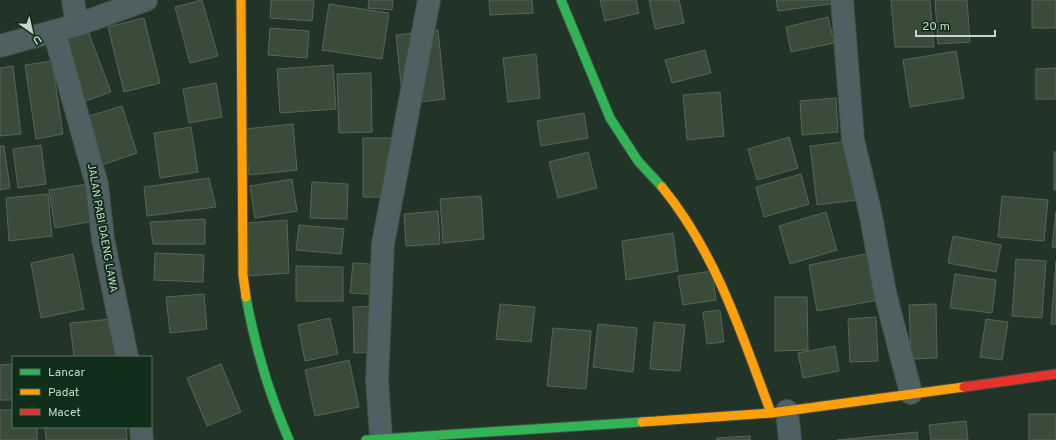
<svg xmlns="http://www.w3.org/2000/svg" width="1056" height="440" font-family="Overpass,sans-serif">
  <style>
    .building { fill: #3b4b39; stroke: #586458 }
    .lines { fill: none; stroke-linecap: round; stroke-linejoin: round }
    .street-casing { stroke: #414f46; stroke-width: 24 }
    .fast-casing { stroke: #414f46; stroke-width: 11 }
    .slow-casing { stroke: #414f46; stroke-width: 11 }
    .jam-casing { stroke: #414f46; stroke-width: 11 }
    .street { stroke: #4e6062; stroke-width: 22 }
    .fast { stroke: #30b455; stroke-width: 9 }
    .slow { stroke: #ff9f0a; stroke-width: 9 }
    .jam { stroke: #e5322d; stroke-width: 9 }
    .labels { text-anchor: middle; stroke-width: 4; stroke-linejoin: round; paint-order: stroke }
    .street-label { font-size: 11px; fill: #c6d7ca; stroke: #112e1b }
  </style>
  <rect width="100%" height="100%" fill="#223328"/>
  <g class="building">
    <path d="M202,0L218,56L190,63L175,7Z"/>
    <path d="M271,0H314L312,21L270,18Z"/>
    <path d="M369,0H393L392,10L368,8Z"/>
    <path d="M489,0H532L533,13L490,15Z"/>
    <path d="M600,0H636L639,13L605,21Z"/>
    <path d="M649,0H679L684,23L655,29Z"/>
    <path d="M776,0H831V4L778,11Z"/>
    <path d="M891,0H930L934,47H895Z"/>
    <path d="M935,0H967L970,42L938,44Z"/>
    <rect x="1032" y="0" width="24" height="28"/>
    <path d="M329,4L389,13L382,59L322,50Z"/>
    <path d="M828,17L834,43L791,52L786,27Z"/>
    <path d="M144,18L160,83L124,92L108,27Z"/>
    <path d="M270,28L309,31L307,58L268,55Z"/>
    <path d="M438,30L445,99L403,104L396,35Z"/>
    <path d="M88,31L111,92L83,102L64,40Z"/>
    <path d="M705,50L711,73L672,83L665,60Z"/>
    <path d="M956,51L964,98L910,107L903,60Z"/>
    <path d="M536,54L540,98L508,102L503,58Z"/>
    <path d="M52,61L63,134L36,139L25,65Z"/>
    <path d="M333,65L336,109L280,113L277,69Z"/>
    <path d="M13,66L21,134L0,136V68Z"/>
    <path d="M1056,68V99H1036V69Z"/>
    <path d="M371,73L372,132L339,133L337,74Z"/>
    <path d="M216,83L222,117L189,123L183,89Z"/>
    <path d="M720,92L724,136L687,140L683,95Z"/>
    <path d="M836,98L838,132L802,135L800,101Z"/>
    <path d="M122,106L137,153L102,165L86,117Z"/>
    <path d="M584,113L588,138L541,146L537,121Z"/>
    <path d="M293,124L297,170L249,175L244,129Z"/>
    <path d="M191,127L198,172L160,178L154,133Z"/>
    <path d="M789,137L798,168L757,180L748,149Z"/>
    <rect x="363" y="138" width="40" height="59"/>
    <path d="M850,141L857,200L817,205L810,146Z"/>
    <path d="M41,145L46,184L18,188L13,149Z"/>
    <path d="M0,146H4L10,188L0,190Z"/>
    <path d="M588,152L597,188L558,198L549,162Z"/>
    <rect x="1054" y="152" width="2" height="38"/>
    <path d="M801,174L809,204L764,217L756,187Z"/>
    <path d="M209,178L216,207L147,216L144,187Z"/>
    <path d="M292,179L297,211L255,218L250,186Z"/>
    <path d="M312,182L348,184L347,219L310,218Z"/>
    <path d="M94,183L100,220L55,228L49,190Z"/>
    <path d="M48,194L52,236L9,241L6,198Z"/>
    <path d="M481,196L484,239L443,243L440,199Z"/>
    <path d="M1002,196L1048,200L1044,241L998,237Z"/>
    <path d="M438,211L440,244L406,246L404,214Z"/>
    <path d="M826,212L837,250L790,264L779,226Z"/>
    <path d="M1056,212V248L1052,247Z"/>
    <path d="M205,219V244H153L150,222Z"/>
    <path d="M287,220L289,273L249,276L247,223Z"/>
    <path d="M299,225L344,229L341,254L296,250Z"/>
    <path d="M673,233L678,271L626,280L622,241Z"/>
    <path d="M953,236L1001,245L996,272L948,263Z"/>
    <path d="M155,253L204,255L203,282L154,280Z"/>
    <path d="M870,253L879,300L817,311L809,265Z"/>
    <path d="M73,254L84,309L41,318L31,263Z"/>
    <path d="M1016,259L1046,261L1042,318L1012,316Z"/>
    <path d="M1056,261V324H1051Z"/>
    <path d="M353,263L386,265L384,295L350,293Z"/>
    <path d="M296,266L343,267V301H296Z"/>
    <path d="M712,271L716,300L683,305L678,276Z"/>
    <path d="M955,274L996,280L992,313L950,308Z"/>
    <path d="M204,294L207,329L170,333L166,297Z"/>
    <path d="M775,297H807L808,350L775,351Z"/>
    <path d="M500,304L535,307L531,342L496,339Z"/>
    <path d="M936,304L937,358L911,359L909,305Z"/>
    <path d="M385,306V352L354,353L353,307Z"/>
    <path d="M720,310L724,342L707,344L703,312Z"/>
    <path d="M876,317L878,361L850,362L848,319Z"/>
    <path d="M330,318L338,354L305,361L298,325Z"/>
    <path d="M112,319L115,357H74L70,323Z"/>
    <path d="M986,319L1008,322L1002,360L980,357Z"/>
    <path d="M654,322L685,325L680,371L650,369Z"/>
    <path d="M598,324L637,328L633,372L593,367Z"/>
    <path d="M553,328L591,331L586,389L547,386Z"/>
    <path d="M835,346L839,371L803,378L798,353Z"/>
    <path d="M349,360L359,407L315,416L305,370Z"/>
    <path d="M13,364V400H0V365Z"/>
    <path d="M221,364L241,412L207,426L187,378Z"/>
    <path d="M0,410H13V427H37V440H0Z"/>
    <rect x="1029" y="414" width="27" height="26"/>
    <path d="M966,421L968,440H931L929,425Z"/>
    <path d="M45,427H126L127,440H46Z"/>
    <path d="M917,432L918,440H837Z"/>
    <path d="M750,436V440H717V438Z"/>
  </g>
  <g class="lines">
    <defs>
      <g id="street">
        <path d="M73,0L77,25"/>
        <path d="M842,0L853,140L870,211L885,293L911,393"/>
        <path d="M54,31L97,185L103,239L127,357"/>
        <path d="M0,46L77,25L146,0"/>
        <path d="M787,411L790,440"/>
        <path d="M141,427L142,440"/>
        <path d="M381,438L377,380L383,244L429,0"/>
      </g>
      <g id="fast">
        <path d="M561,0L610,118L638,161L662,187"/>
        <path d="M246,297C255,347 269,394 289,440"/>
        <path d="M366,440L642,422"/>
      </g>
      <g id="slow">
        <path d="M241,0L243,275L246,297"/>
        <path d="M662,187C716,253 742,335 771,413"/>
        <path d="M642,422L771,413L964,387"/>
      </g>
      <path id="jam" d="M964,387L1056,374"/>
    </defs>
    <use href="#street" class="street-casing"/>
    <use href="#fast" class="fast-casing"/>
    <use href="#slow" class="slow-casing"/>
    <use href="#jam" class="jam-casing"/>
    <use href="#street" class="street"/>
    <use href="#fast" class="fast"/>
    <use href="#slow" class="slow"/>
    <use href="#jam" class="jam"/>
  </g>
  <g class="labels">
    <g class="street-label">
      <text transform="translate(103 228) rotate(80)" y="4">JALAN PABI DAENG LAWA</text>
    </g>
  </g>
  <rect x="12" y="356" width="140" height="72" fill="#112e1b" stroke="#597261"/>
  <rect x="20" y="369" width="20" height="6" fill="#30b455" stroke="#597261"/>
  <text x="48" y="376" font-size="12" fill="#c6d7ca">Lancar</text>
  <rect x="20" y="389" width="20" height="6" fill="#ff9f0a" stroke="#597261"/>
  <text x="48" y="396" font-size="12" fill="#c6d7ca">Padat</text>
  <rect x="20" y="409" width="20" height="6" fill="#e5322d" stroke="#597261"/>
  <text x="48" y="416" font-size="12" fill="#c6d7ca">Macet</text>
  <g transform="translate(32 32) rotate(146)" stroke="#112e1b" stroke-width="3" paint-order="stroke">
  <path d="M0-3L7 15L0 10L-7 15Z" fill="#c6d7ca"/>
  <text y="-6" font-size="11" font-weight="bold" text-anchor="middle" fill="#c6d7ca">U</text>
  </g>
  <path d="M916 30v6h79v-6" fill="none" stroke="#c6d7ca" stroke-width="2"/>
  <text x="922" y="30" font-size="12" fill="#c6d7ca" stroke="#112e1b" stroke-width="3" paint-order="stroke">20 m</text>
</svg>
